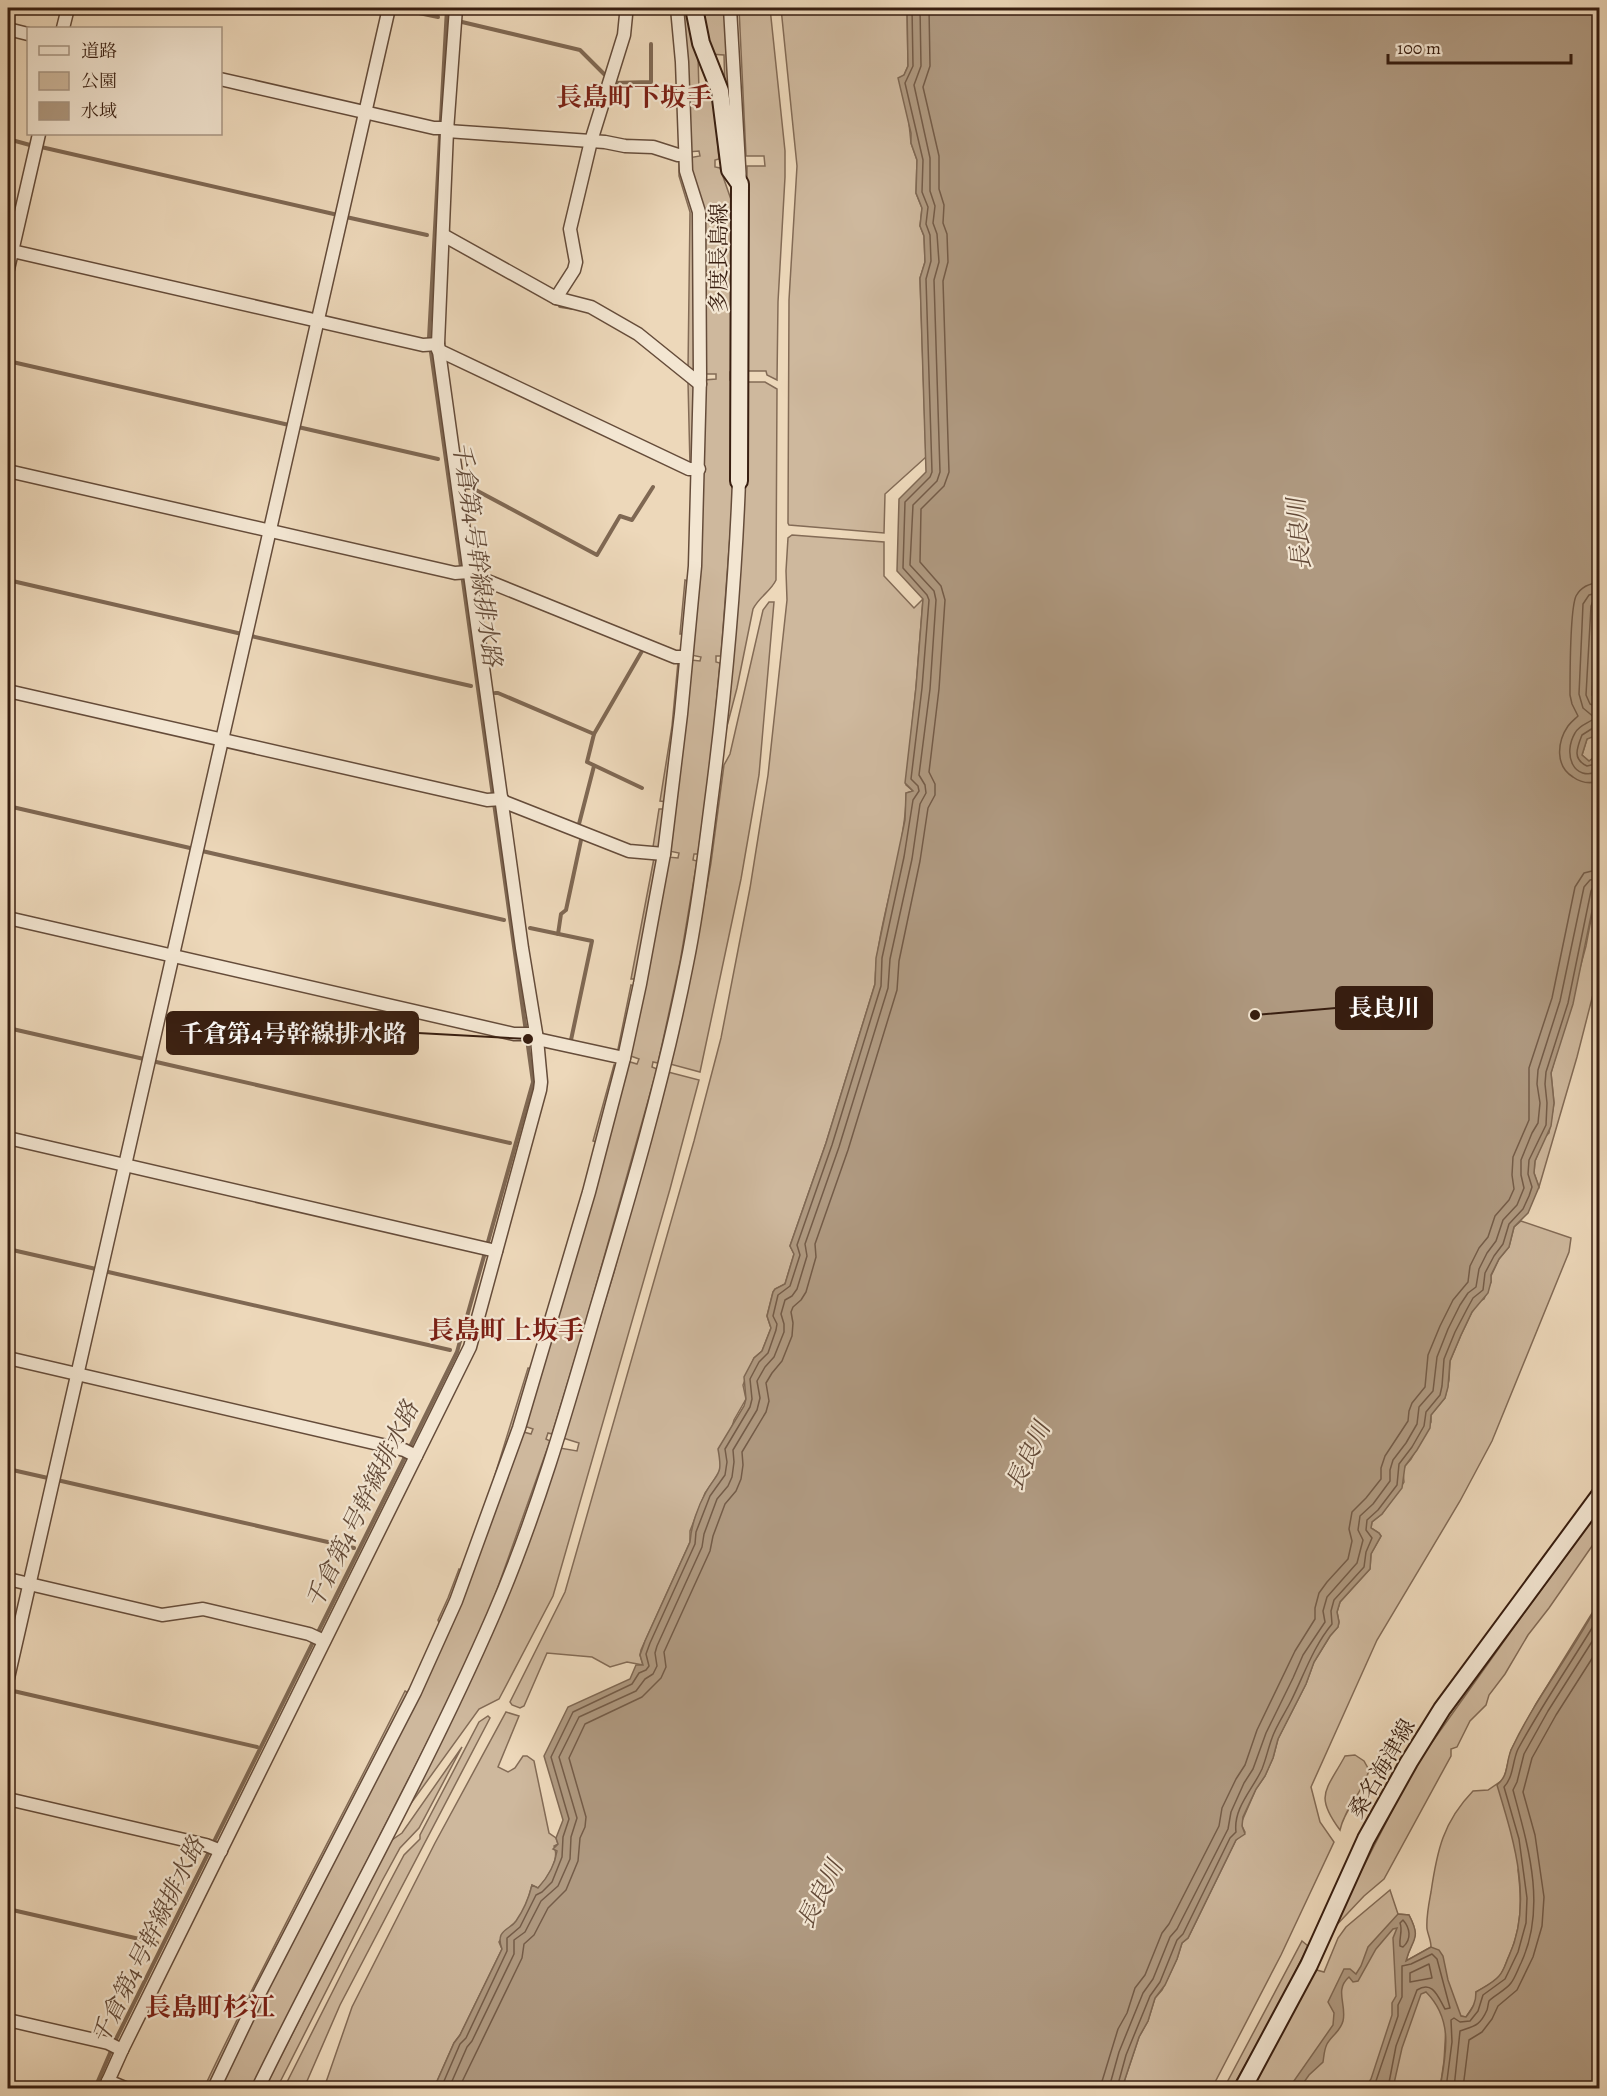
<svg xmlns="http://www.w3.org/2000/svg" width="1607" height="2096" font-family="Alegreya,'Noto Serif JP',serif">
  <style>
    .green { fill: #ceb89d; stroke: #836b56; stroke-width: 1.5 }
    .water { fill: #af9980; stroke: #7f6853; stroke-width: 1.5 }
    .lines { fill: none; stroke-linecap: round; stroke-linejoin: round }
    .shore { stroke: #745c48; stroke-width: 1.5 }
    .stream { stroke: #7f6853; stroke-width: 4 }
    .minor-casing { stroke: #654c3a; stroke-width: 15 }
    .secondary-casing { stroke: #381e10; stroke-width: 20 }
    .minor { stroke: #f3e6d2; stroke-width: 12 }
    .secondary { stroke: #f3e6d2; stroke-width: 16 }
    .labels { text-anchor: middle; stroke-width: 4.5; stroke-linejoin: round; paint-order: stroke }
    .street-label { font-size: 22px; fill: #381e10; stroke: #f3e6d2 }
    .water-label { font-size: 24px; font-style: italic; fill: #624937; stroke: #f3e6d2 }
    .quarter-label { font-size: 26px; font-weight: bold; fill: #7a1f14; stroke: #f3e6d2 }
    .leader { fill: none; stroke: #381e10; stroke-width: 2 }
    .callout-dot { fill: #381e10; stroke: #f3e6d2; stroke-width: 2 }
    .callout { fill: #381e10; stroke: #381e10; stroke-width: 2 }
    .callout-label { font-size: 24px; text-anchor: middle; font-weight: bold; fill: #fff }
  </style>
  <rect width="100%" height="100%" fill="#edd8ba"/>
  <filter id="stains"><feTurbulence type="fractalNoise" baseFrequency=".00333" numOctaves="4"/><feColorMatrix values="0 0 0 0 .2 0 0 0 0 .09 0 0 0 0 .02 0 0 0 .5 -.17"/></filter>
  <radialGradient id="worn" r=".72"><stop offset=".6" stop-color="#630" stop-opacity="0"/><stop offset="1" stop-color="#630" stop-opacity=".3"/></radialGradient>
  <g class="green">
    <path d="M680,8H688L698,57L699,91H713L719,159L715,160V167L720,168L735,211V372H730V380H735L734,482L721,656H716V662L720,663L712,750L698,854H694L693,860L697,861L680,962L658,1063L653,1062L652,1067L657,1069L581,1339L552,1434L548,1433L546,1439L550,1441L489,1612L447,1703L252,2088H219L260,2004L418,1693L520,1431L531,1434L533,1429L524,1426L627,1061L637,1064L639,1059L628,1055L668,857L678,858L679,853L669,851L691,660L700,661L701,657L691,655L704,380L716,379V374H704L703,208L688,158L700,156L699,151L688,152Z"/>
    <path d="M699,8H726L733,159L725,92L724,55L709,54Z"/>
    <path d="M739,8H770L785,151V177L778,302L777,380L767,375L766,371H747V166H765L764,156H746Z"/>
    <path d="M781,8H907L908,66L904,75L911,143L917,160L916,193L922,208L920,226L924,236L925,262L920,278L926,457L885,494L884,533L789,525L788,523L789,300L797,166Z"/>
    <path d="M679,161L682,162L695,210V369L688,370L690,212L679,176Z"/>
    <path d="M688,382L697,388L695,466H690Z"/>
    <path d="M747,382H765L777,389L776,580C771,591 759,597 753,609L737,688L726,730C738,613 745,499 747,382Z"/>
    <path d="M792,535L884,542V576L914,608L923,599L916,687L906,785L913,791L906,793C907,810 903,827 901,844C892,890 876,937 875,984L826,1143L790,1246L794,1254L785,1284L775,1289L773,1292L767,1316L771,1328L762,1351L754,1358L743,1385L746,1399L734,1420L719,1473L705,1493L690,1531V1542L641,1650L640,1655L643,1665L627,1662L610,1667L592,1657L547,1653L524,1706L520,1708L512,1705L510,1702L565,1592L694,1141L721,1038L750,888L768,775L787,600L786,571L788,538Z"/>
    <path d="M1599,547V704L1592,695Z"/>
    <path d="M685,580L688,581L685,634H680Z"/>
    <path d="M769,602H774L759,775L741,879L700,1072L670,1064L693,964L711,863L724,765L730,754L763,610Z"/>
    <path d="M678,662H681L667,802L660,801L672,726Z"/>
    <path d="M1595,734H1599V754L1589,761L1582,755L1587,739Z"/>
    <path d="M659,809H665L662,847H653Z"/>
    <path d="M654,858L658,859L636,979H631Z"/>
    <path d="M1599,877V971L1577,1057L1539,1187L1534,1173L1535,1161L1544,1138L1549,1133L1554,1103L1551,1073L1586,946Z"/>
    <path d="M631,985L636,987L623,1052L617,1054Z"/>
    <path d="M614,1065L618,1066L600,1143L593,1141Z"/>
    <path d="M668,1072L699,1080L670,1189L553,1596L499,1699L479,1709L404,1813L526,1545L560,1448L577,1451L579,1443L563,1438L614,1272Z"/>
    <path d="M1521,1221L1571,1238L1569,1252L1492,1441L1460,1501L1377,1640L1311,1787L1320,1822L1334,1842L1281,1955L1212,2088H1122L1139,2037L1148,2021L1155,1998L1162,1990L1177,1959L1182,1943L1188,1938L1236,1840L1245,1832L1242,1826V1821L1256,1789L1265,1776L1273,1758L1278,1739L1306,1684L1314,1662L1330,1636L1338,1627L1339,1622L1337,1612L1340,1602L1370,1569L1371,1554L1381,1536L1379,1533L1371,1528L1372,1522L1382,1514L1404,1482L1403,1472L1405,1466L1411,1459L1431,1422V1415L1445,1398L1449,1380L1450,1361L1461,1335L1472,1312L1478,1302L1484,1299L1491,1282V1276L1499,1259L1509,1247L1514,1227Z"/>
    <path d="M528,1368L533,1369L498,1480L494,1478Z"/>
    <path d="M1599,1511V1536L1549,1608L1528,1635L1505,1674L1489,1695L1486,1705L1470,1721L1457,1747L1451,1749V1756L1384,1879L1364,1896L1330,1932L1415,1766L1524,1613Z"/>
    <path d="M459,1569L463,1571L440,1625L438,1620L448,1598Z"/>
    <path d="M1599,1602L1518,1870C1522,1901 1522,1929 1508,1958C1506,1964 1503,1971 1500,1976C1494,1983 1484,1987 1476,1992V2002L1466,2017L1461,2016L1446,2027L1444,2061L1440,2088H1247L1313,1969L1324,1972L1338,1938L1346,1927L1390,1890L1398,1914L1409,1915C1422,1940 1411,1938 1406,1961L1431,1947C1431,1940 1428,1935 1427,1929C1426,1917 1429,1903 1431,1892C1437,1851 1443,1822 1473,1791L1488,1790L1504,1779L1511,1750L1536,1704Z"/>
    <path d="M405,1691L410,1694L211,2088H204C267,1954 339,1824 405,1691Z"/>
    <path d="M506,1712L519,1716L498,1767L508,1772L515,1768L523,1756H527L534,1761L549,1833L556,1838L558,1844L554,1846C560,1859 548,1878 538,1888L532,1885C529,1897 523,1916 514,1924C507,1930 504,1934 499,1942L502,1949L460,2035L454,2043L434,2088H324L352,2007L435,1843Z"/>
    <path d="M488,1716L490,1718L340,2005L304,2088H284L349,1959L404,1855L420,1839V1835L479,1722Z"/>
    <path d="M462,1747L419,1828L400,1848L382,1881L277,2088H265L389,1842L402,1833Z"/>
    <path d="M1355,1755L1364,1761L1369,1770C1363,1793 1345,1807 1340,1830C1314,1795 1326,1791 1345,1756Z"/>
    <path d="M1302,1941L1308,1946L1276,2011L1232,2088H1224Z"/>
  </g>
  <g class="water">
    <path d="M907,8H1599L1600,547L1592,695L1599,704L1600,734L1587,739L1582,755L1589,761L1599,754V877L1573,1004L1551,1073L1554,1103L1551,1126L1535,1161L1534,1173L1539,1187L1528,1213L1514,1227L1509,1247L1499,1259L1491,1275V1282L1488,1293L1472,1312L1461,1335L1450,1361L1448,1387L1445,1398L1431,1415L1430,1428L1417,1450L1405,1466L1402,1488L1382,1514L1372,1522L1371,1528L1379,1533L1381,1536L1371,1554L1370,1569L1340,1602L1337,1612L1339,1622L1338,1627L1330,1636L1314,1662L1306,1684L1278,1739L1273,1758L1265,1776L1256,1789L1243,1817L1242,1826L1245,1834L1236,1840L1188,1938L1182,1943L1177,1959L1165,1985L1155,1998L1148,2021L1139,2037L1122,2088H434L454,2043L460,2035L502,1949C500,1944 499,1940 501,1935C505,1928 512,1927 516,1921C523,1911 529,1897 532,1885L538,1888C547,1878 555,1865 557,1851L553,1849L558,1844L556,1838L563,1820L544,1756L568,1707L630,1679L636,1665H643L640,1655L645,1641L690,1542C691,1526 698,1506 706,1492C718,1471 723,1476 718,1449L744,1406L746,1399L744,1377L754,1358L762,1351L771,1328L767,1316L773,1292L775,1289L785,1284L794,1254L790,1246L826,1143L875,984L876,958L905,820L906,793L913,791L905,783L916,687L923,599L897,571L899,499L926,472L920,278L925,262L924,236L920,226L922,208L916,193L917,160L911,143V133L898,78L904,75L908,66Z"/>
    <path d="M1599,1602V2088H1440C1446,2054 1454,2020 1426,1992L1421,1994L1402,2048L1393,2088H1365L1371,2079L1392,2015V2003L1396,1996L1393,1938L1397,1928L1393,1929L1376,1949L1358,1981L1353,1982L1349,1977C1334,1990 1347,2005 1343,2021C1340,2032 1332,2035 1327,2044C1324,2050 1324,2056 1323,2062L1309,2075L1300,2088H1289L1333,2025L1334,2013L1328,2002L1344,1969H1350L1356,1974L1361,1966L1368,1947L1398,1914L1409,1915C1422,1940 1412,1938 1406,1961L1431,1947L1439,1950L1443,1956L1448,1980L1461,2016L1466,2017C1473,2008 1476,2002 1476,1992C1484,1987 1493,1983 1499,1976C1504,1971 1506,1962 1509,1956C1534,1902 1513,1838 1497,1785C1510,1774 1505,1762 1512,1748C1536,1697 1573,1652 1599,1602Z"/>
  </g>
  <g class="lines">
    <g class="shore">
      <path d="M1600,583C1590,583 1581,587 1576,596C1570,610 1570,676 1570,695L1572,704L1578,716C1575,719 1571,722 1568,726C1557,742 1555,766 1573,777C1581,783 1590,784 1600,781"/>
      <path d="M1600,592L1589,595L1583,604L1579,694L1583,708L1595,718C1589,723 1579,725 1575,733C1563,753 1572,783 1600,771"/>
      <path d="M1600,599L1593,601L1591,606L1586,695L1590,704L1600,708"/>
      <path d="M1600,728H1593L1582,735C1577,748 1572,759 1587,766L1600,763"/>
      <path d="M1403,1920C1410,1928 1412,1939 1403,1947L1400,1946C1399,1936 1403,1931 1400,1923Z"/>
      <path d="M1429,1964L1432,1978L1410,1982V1973Z"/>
      <path d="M441,2088L460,2044L466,2038L507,1951V1938L520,1927L536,1895L542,1892L552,1882L562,1857L563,1837L569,1819L551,1757L573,1712L632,1684L639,1673L646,1670L649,1666L646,1654L650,1643L695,1544L696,1532L710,1496L725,1475L727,1462L725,1449L750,1407L752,1399L750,1379L759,1362L768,1353L776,1330L777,1324L773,1316L778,1295L790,1286L800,1255L797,1245L832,1145L881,986L882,958L904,857L913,800L919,791L918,786L911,779L922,688L929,600L927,595L903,568L905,502L930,477L932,472L926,279L931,261L930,235L926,224L928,207L922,192L923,160L905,83L913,66L912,8"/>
      <path d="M449,2088L467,2047L472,2041L514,1954V1940L525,1932L541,1901L558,1886L570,1859L571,1837L577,1818L559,1757L579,1717L636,1691L645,1679L653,1674L657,1666L655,1653L657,1646L702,1547L704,1534L717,1499L728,1486L732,1477L734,1462L733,1450L757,1410L760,1398L757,1381L765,1367L774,1357L784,1332V1324L781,1314L785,1300L792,1296L797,1289L807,1256L805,1244L839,1147L888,988L890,959L912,859L920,804L926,793L925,785L919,775L930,689L936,600L934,591L910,565L913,505L937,481L940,472L934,280L939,262L937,234L933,223L935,206L930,191V158L914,85L921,66L920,8"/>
      <path d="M459,2088L522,1958L524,1944L534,1935L548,1908L566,1890L578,1861L580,1838L585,1827L586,1817L569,1758L585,1724L642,1697L661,1678L666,1667L664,1652L710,1551L713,1536L725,1504L736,1491L741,1479L743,1465L742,1452L766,1412L769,1401L766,1383L772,1373L782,1361L792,1336L793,1323L791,1312L793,1307L801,1300L806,1292L816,1257L815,1244L848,1150L897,990L899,961L920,861L928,808L935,795V784L929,772L939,689L945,600L941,586L920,562L921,509L944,486L949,472L943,281L948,262L947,234L943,223L944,205L939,189V156L923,87L930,66L929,8"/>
      <path d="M1100,2088L1118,2029L1127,2013L1135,1988L1145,1975L1162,1933L1169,1924L1219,1826L1222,1808L1236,1779L1245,1765L1257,1730L1295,1651L1315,1619V1608L1319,1593L1327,1582L1348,1559L1352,1541L1349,1529L1352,1512L1366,1498L1381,1479V1468L1385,1456L1408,1421L1409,1411L1412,1403L1425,1387L1428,1355L1440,1326L1453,1300L1468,1282L1470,1266L1479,1248L1488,1237L1495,1216L1509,1200L1514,1189L1512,1175L1513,1157L1529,1120V1068L1552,998L1575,887L1584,873L1600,869"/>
      <path d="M1109,2088L1119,2052L1143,1993L1153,1979L1170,1937L1177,1929L1228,1829L1231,1812L1244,1783L1253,1769L1266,1733L1293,1678L1303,1655L1325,1622L1323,1611L1327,1597L1357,1563L1363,1540L1358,1530L1360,1516L1373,1504L1390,1481V1470L1393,1460L1406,1443L1417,1424L1419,1407L1433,1391L1437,1357L1448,1329L1460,1305L1468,1293L1476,1287L1479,1269L1487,1253L1496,1241L1503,1220L1517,1205L1524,1188L1521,1175V1160L1532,1133L1538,1123L1540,1103L1537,1084L1538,1070L1560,1001L1584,887L1590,880L1600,878"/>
      <path d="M1117,2088L1126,2055L1150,1996L1160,1982L1177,1940L1183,1934L1230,1838L1236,1832C1233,1808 1253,1789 1262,1769C1266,1759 1268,1749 1272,1738C1276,1726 1285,1713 1291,1701C1304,1675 1313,1647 1332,1624L1331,1611L1334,1600L1364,1567L1366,1552L1372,1538L1366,1530L1367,1520L1378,1510L1397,1485L1399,1464L1412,1447L1424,1426L1426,1412L1440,1395L1442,1386L1444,1359L1455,1332L1467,1309L1473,1298L1483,1290L1485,1273L1494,1256L1503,1244L1509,1224L1523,1209L1529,1196L1532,1187L1528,1174L1529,1160L1546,1125L1547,1103L1545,1084L1546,1072L1568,1003L1591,891L1594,886L1600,885"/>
      <path d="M1372,2088L1376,2081L1398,2016V2005L1402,1997V1966L1411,1964L1432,1954L1437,1959L1450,2008L1445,2009C1438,1997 1433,1980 1417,1990L1396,2046L1388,2088"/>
      <path d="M1446,2088L1452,2042L1451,2020L1454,2018L1460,2022L1470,2021L1478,2011L1483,1995L1505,1979L1518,1952L1526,1923L1527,1898L1519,1839L1504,1787C1514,1776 1512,1762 1518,1749C1543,1703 1573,1660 1600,1615"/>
      <path d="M1454,2088L1460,2031C1474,2026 1480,2026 1487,2010C1488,2007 1488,2004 1489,2001C1493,1996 1506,1990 1511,1983C1515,1978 1518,1969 1521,1963C1547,1907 1528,1846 1513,1790L1517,1782L1524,1754L1548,1711L1600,1629"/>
      <path d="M1463,2088L1469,2040L1482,2032L1492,2019L1498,2006L1517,1990L1533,1957L1542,1926L1544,1897L1535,1835L1523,1792L1532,1758L1556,1715L1600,1646"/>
    </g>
    <g class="stream">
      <path d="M395,8L438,17"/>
      <path d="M462,22L580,50L604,74"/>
      <path d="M611,85L612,83L651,82V44"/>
      <path d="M8,139L30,145"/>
      <path d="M41,147L338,215"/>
      <path d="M346,217L427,235"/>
      <path d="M560,306L573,308"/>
      <path d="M8,361L289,425"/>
      <path d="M298,427L438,459"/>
      <path d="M466,488H472L597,555L620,516L632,520L653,487"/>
      <path d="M8,580L242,634"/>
      <path d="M251,636L471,686"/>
      <path d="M495,693H498L594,734L587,762L642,788"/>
      <path d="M594,734L642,651"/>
      <path d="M8,806L190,848"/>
      <path d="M579,824L594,766"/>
      <path d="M202,851L504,920"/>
      <path d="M530,928L592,941L571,1040"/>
      <path d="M558,934L561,914L566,910L581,840"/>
      <path d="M8,1028L144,1059"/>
      <path d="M152,1061L510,1143"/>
      <path d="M8,1249L96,1269"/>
      <path d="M104,1271L450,1350"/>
      <path d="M8,1469L48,1478"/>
      <path d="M57,1480L354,1548"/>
      <path d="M9,1690L257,1747"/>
      <path d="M8,1909L157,1943"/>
      <path d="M95,2088L117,2037L457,1352L533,1082L429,338L447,8"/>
    </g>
    <defs>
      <g id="minor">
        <path d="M730,8L740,183"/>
        <path d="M63,28L68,8"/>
        <path d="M8,29L28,34"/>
        <path d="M220,79L434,128H448"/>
        <path d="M447,131L605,142L625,146L653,147L678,155H685"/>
        <path d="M443,235L556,298L591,307L638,334L700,384"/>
        <path d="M8,250L423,345L438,344"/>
        <path d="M8,269L39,134"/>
        <path d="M556,298L574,270L576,262L570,229L591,141L624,35L626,15L624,8"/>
        <path d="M438,350L689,469H699"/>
        <path d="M8,471L455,573L469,572"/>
        <path d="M470,574L675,657H686"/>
        <path d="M8,691L487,800L502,799"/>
        <path d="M502,801L629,851L664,854"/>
        <path d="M8,918L514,1034H536"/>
        <path d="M537,1039L624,1058"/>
        <path d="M8,1138L496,1251"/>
        <path d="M8,1358L404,1450L416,1456"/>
        <path d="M8,1579L162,1615L203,1609L309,1634L324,1641"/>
        <path d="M8,1678L389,8"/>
        <path d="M8,1799L206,1845L221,1851"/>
        <path d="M8,2020L108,2043L122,2050"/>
        <path d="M108,2081L125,2088"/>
        <path d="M105,2088L122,2050L470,1347L540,1090L541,1082L537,1039L522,948L438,344L447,131L456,8"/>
        <path d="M214,2088L256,2000L415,1692L456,1601L519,1428L589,1192L624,1058L640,984L664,854L681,714L695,566L700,376L699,212L686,171L682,62L677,8"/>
        <path d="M258,2088C335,1930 423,1777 493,1616C536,1517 566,1413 596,1309C630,1195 664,1080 687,963C698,910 704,857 711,803C725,696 735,589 739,481"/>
      </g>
      <g id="secondary">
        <path d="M694,8L701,43L720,91L730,170L740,184L739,481"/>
        <path d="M1243,2088L1309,1965L1366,1839L1409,1762L1442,1709L1600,1495"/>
      </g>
    </defs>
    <use href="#minor" class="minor-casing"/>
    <use href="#secondary" class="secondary-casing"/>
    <use href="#minor" class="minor"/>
    <use href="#secondary" class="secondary"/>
  </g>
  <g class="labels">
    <g class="street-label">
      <text transform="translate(718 258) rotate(-90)" y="8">多度長島線</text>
      <text transform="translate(1381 1768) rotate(-60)" y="8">桑名海津線</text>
    </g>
    <g class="water-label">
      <text transform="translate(1299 534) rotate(-95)" y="8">長良川</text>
      <text transform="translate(477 554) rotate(82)" y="8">千倉第4号幹線排水路</text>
      <text transform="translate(1028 1456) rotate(-65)" y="8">長良川</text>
      <text transform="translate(362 1505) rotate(-64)" y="8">千倉第4号幹線排水路</text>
      <text transform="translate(820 1894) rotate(-63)" y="8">長良川</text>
      <text transform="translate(148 1941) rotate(-64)" y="8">千倉第4号幹線排水路</text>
    </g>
    <g class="quarter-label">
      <text x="634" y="106">長島町下坂手</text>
      <text x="506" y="1339">長島町上坂手</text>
      <text x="210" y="2016">長島町杉江</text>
    </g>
  </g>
  <path class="leader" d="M1255 1015L1336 1008M528 1039L418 1033"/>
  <g class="callout-dot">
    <circle cx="1255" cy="1015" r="6"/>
    <circle cx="528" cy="1039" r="6"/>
  </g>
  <g class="callout">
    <rect x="1336" y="987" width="96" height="42" rx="6"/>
    <rect x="167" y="1012" width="251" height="42" rx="6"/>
  </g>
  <g class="callout-label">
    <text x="1384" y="1016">長良川</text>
    <text x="293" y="1042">千倉第4号幹線排水路</text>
  </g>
  <rect width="1607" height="2096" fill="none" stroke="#edd8ba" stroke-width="30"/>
  <rect x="9" y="9" width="1589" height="2078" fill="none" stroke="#381e10" stroke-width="3"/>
  <rect x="15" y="15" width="1577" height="2066" fill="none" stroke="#381e10" stroke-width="1.5"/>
  <rect x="27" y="27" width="195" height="108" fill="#f3e6d2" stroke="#a89684" stroke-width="1.5"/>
  <rect x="39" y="46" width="30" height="9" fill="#f3e6d2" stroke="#a89684" stroke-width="1.5"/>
  <text x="81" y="57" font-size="18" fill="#381e10">道路</text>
  <rect x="39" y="72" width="30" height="18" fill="#ceb89d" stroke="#a89684" stroke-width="1.5"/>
  <text x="81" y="87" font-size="18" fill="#381e10">公園</text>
  <rect x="39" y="102" width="30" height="18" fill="#af9980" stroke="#a89684" stroke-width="1.5"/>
  <text x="81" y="117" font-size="18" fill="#381e10">水域</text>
  <path d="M1388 54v9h183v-9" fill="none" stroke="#381e10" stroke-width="3"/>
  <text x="1397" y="54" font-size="18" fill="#381e10" stroke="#f3e6d2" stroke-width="4.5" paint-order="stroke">100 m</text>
  <rect width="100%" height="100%" filter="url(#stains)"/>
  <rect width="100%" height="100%" fill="url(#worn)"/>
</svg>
